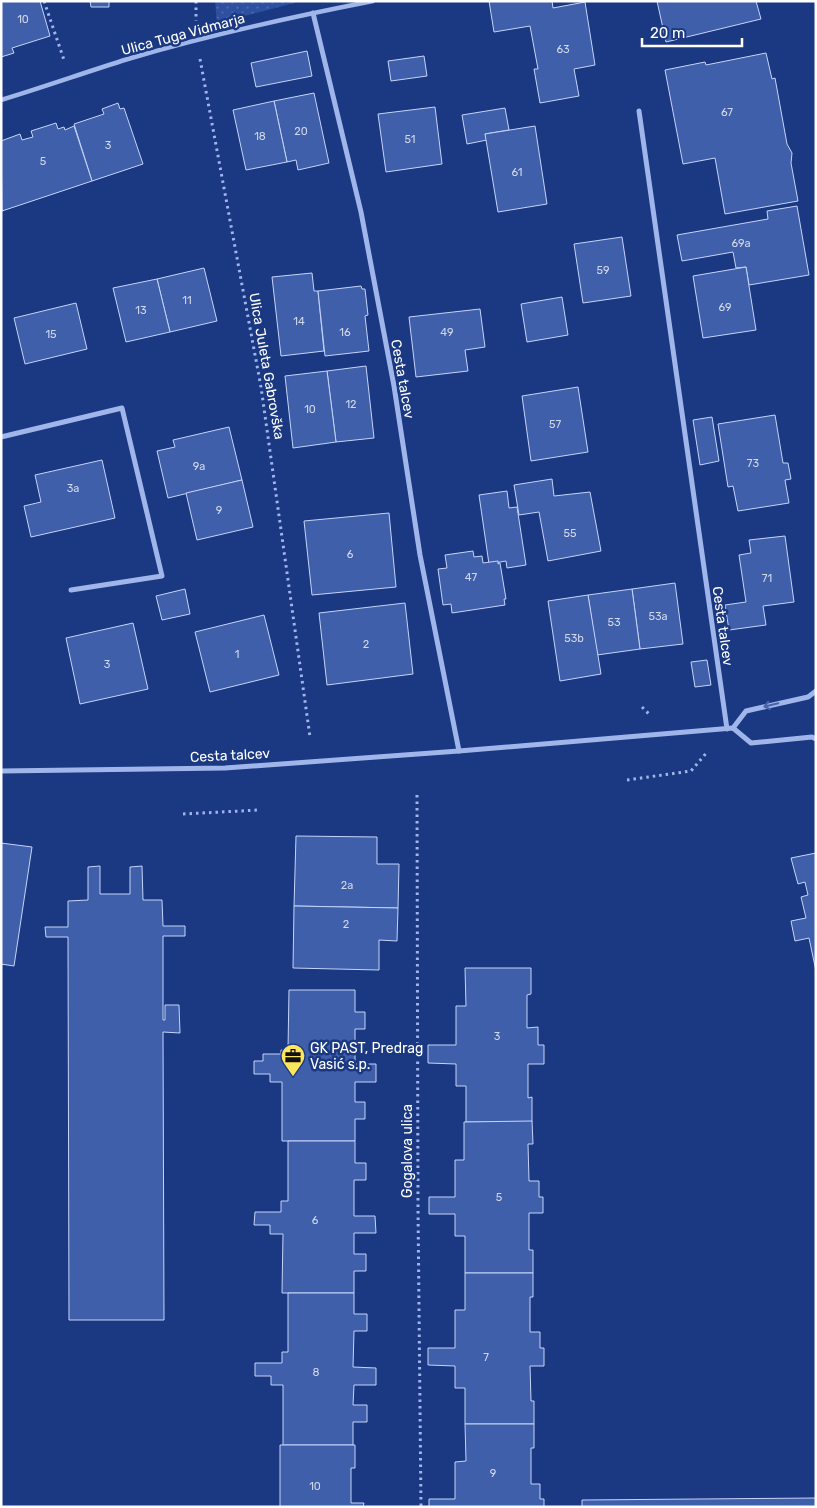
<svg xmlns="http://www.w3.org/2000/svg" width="817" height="1508" font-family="Rubik,sans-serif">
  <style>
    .park { fill: url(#park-dots) }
    .building { fill: #3f5faa; stroke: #c5d4f8 }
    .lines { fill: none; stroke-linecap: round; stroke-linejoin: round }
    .path { stroke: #a0b6eb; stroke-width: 3; stroke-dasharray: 2.5 4; stroke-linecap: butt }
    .pedestrian { stroke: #a0b6eb; stroke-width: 4.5 }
    .minor { stroke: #a0b6eb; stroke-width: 5 }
    .oneway { stroke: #4a65a7 }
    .labels { text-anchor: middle; stroke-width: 5; stroke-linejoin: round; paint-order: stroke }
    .number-label { font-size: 11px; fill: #cfd7ea }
    .street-label { font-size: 14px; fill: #fff; stroke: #1b3982 }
    .poi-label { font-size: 14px; fill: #fff; stroke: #1b3982; text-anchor: start }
  </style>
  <defs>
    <pattern id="park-dots" width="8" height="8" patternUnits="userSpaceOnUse" patternTransform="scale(1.25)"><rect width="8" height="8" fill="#2e50a1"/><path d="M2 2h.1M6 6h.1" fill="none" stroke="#4d6aaf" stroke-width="1.8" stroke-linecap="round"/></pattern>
  </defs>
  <rect width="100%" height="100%" fill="#1b3982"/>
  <path class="park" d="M215,1H302L217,23Z"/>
  <g class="building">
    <path d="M1,1H40L50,36L12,48L14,53L1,57Z"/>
    <path d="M90,1H109V7H91Z"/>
    <path d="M489,1H552L553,8L585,2L595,65L574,69L579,96L540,103L534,69H538L530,26L494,32Z"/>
    <path d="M657,1H756L761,19L666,42Z"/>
    <path d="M307,51L312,76L256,87L251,63Z"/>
    <path d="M766,53L772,79L775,78L787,144L792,153L791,163L798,201L725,214L715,158L683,164L665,70L705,62L706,65Z"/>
    <path d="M424,56L427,76L391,81L388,61Z"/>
    <path d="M314,93L329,163L298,170L296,160L287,162L274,101Z"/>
    <path d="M274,101L287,162L246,170L233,110Z"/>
    <path d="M118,103L120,109L124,108L143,164L92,181L74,124L104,114L102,109Z"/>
    <path d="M435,107L442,164L386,172L378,114Z"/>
    <path d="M505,108L509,130L485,134L487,140L467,144L462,115Z"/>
    <path d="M56,123L58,129L64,127L65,130L74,126L92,181L2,211L1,141L20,134L22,140L33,137L31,131Z"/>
    <path d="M535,126L547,204L498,212L485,134Z"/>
    <path d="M797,206L809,275L749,285L746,267L736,268L733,252L682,261L677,235L768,219L767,211Z"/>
    <path d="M622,237L631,296L583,303L574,244Z"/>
    <path d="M746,267L756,330L703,338L693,276Z"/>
    <path d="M204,268L217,321L170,332L157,279Z"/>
    <path d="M312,273L314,291H318L324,351L281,356L272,277Z"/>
    <path d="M157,279L170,332L126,342L113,288Z"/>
    <path d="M361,286L362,289H365L368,315L365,316L369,351L325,356L318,291Z"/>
    <path d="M562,297L568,335L527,342L521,304Z"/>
    <path d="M76,303L87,349L25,364L14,318Z"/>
    <path d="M480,309L485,347L465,350L468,371L416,377L409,317Z"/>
    <path d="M366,366L374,438L336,442L327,371Z"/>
    <path d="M327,371L336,442L293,448L285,376Z"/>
    <path d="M578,387L588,452L531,461L522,396Z"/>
    <path d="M775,415L783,463H788L791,479L785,480L789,503L738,511L733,486L728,487L718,424Z"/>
    <path d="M712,417L719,461L700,465L693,420Z"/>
    <path d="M229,427L242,480L168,498L157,451L175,447L173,440Z"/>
    <path d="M102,460L115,518L31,537L24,506L41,502L35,475Z"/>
    <path d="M552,479L554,496L590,492L601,551L548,561L539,512L519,515L514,485Z"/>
    <path d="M242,480L253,527L197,540L186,493Z"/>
    <path d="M507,491L509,508L517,507L526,565L507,568L506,561L489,564L479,495Z"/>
    <path d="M389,513L396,587L312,595L304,521Z"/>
    <path d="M785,536L794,602L763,606L766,625L729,630L725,605L746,602L739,555L751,553L749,540Z"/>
    <path d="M473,551L474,557L482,556L483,563L498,561V564L500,563L506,599H504L505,605L452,613L451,604L443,605L438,569L447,568L445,555Z"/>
    <path d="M675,583L683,644L640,649L632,589Z"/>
    <path d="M185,589L190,614L162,620L156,596Z"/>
    <path d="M632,589L640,649L597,655L588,595Z"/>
    <path d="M588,595L601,674L560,681L548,601Z"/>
    <path d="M405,603L413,674L327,685L319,613Z"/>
    <path d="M264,615L279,675L210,692L195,632Z"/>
    <path d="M133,623L148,689L80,704L66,638Z"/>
    <path d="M707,660L711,685L695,687L691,662Z"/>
    <path d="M296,836L377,837V864H399L398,908L294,906Z"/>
    <path d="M1,843L32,847L14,966L1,964Z"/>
    <path d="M816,853V971L809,938L795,941L791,921L806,918L801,897L808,895L805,882L798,884L791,858Z"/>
    <path d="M100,866V894H130V867L142,866L143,900H162L163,926H185V936H163V1020H165V1005H179L180,1033L163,1032L164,1320H69L68,937H46L45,927H68V901L88,900V867Z"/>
    <path d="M294,906L398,908L397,941L379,940V970L293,968Z"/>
    <path d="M465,968H531V994L527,995V1028L538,1027V1045H544V1064H528V1098L532,1097V1122H466V1086H456V1064L428,1063V1045H456V1006H466Z"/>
    <path d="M289,990H355V1012H365V1029H355V1064H376V1082H355V1102H365V1119H355V1141H282V1082H270V1074H254V1061H263V1054H281V1050H288Z"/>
    <path d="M532,1121L533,1144H528L529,1181H539V1197H543V1213H529V1250H533V1273H465V1236H455V1214H429V1197H455V1160H464V1122Z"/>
    <path d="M288,1141H355V1163H366V1180H354V1216H375L376,1233H354V1254H366V1271H354V1293H282L283,1234H270V1225H254L255,1212H281V1201H288Z"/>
    <path d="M465,1273H533V1297H530V1332H540V1348H544V1366H530L531,1401H534V1424H465V1388H455V1366L428,1365V1348H455V1310H465Z"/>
    <path d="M288,1293H354V1314H367V1331H354L353,1367L376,1368V1385H354L353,1405H367V1422H353V1445H283V1385H271V1376H255V1363H282V1352H288Z"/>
    <path d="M465,1424H534V1448H531V1484H540V1499H544V1507H429V1499H455V1462L466,1461Z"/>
    <path d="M280,1445H355V1468H351V1503H364L363,1507H280Z"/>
    <path d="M816,1498V1507H582V1500Z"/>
  </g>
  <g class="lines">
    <g class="path">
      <path d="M44,1L64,60"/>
      <path d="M196,1V21"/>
      <path d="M200,59L261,387L310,737"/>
      <path d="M642,707L651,716"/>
      <path d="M627,780L691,771L708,751"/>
      <path d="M417,795L418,1208L421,1507"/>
      <path d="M183,814L259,810"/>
    </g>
    <path class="pedestrian" d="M1,100C44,87 86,72 128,59C209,35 291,17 373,1"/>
    <g class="minor">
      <path d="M313,13L361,212L394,386L420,555L459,751"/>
      <path d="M639,111L727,729"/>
      <path d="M1,437L122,408L162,576L71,590"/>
      <path d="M733,728L746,711L808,697L816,691"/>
      <path d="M1,771L225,768L459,751L733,728L751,743L812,737L816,739"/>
    </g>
  </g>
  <defs><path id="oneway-shaft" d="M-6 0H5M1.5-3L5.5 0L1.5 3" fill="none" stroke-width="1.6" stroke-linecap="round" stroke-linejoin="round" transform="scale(1.25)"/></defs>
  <use class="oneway" href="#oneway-shaft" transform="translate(771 705) rotate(167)"/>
  <defs>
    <symbol id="office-pin" viewBox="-11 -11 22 30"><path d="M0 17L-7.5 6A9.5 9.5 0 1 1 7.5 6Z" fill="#fce65d" stroke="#1b3982"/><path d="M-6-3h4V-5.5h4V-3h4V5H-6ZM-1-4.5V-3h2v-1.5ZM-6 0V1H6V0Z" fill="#111"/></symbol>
  </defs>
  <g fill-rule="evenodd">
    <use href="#office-pin" x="279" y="1042" width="28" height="38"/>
  </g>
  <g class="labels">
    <g class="number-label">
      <text x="23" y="23">10</text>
      <text x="563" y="53">63</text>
      <text x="727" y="116">67</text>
      <text x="301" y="135">20</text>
      <text x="260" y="140">18</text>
      <text x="410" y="143">51</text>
      <text x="108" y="149">3</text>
      <text x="43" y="165">5</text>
      <text x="517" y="176">61</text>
      <text x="741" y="247">69a</text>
      <text x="603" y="274">59</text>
      <text x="187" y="304">11</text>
      <text x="725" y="311">69</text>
      <text x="141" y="314">13</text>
      <text x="299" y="325">14</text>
      <text x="345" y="336">16</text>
      <text x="447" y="336">49</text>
      <text x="51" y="338">15</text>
      <text x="351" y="408">12</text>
      <text x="310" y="413">10</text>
      <text x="555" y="428">57</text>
      <text x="753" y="467">73</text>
      <text x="199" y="470">9a</text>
      <text x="73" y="492">3a</text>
      <text x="219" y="514">9</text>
      <text x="570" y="537">55</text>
      <text x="350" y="558">6</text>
      <text x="471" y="581">47</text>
      <text x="767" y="582">71</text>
      <text x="658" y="620">53a</text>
      <text x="614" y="626">53</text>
      <text x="574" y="642">53b</text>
      <text x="366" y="648">2</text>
      <text x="237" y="658">1</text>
      <text x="107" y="668">3</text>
      <text x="347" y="889">2a</text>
      <text x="346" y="928">2</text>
      <text x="497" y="1040">3</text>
      <text x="499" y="1201">5</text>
      <text x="315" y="1224">6</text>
      <text x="486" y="1361">7</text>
      <text x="316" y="1376">8</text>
      <text x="493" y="1477">9</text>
      <text x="315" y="1490">10</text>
    </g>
    <g class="street-label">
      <text transform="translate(183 34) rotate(-15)" y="5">Ulica Tuga Vidmarja</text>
      <text transform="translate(267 366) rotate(80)" y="5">Ulica Juleta Gabrovška</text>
      <text transform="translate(403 379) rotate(80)" y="5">Cesta talcev</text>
      <text transform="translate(723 626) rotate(82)" y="5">Cesta talcev</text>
      <text transform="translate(230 755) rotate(-3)" y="5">Cesta talcev</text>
      <text transform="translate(407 1151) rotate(-90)" y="5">Gogalova ulica</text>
    </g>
    <g class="poi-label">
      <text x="310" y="1053">GK PAST, Predrag<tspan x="310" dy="16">Vasić s.p.</tspan></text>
    </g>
  </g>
  <rect width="817" height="1508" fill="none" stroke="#ffffff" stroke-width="5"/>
  <path d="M642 38v8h100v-8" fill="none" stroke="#ffffff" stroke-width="2.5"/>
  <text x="650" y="38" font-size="15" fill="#ffffff" stroke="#1b3982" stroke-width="4" paint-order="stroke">20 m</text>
</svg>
